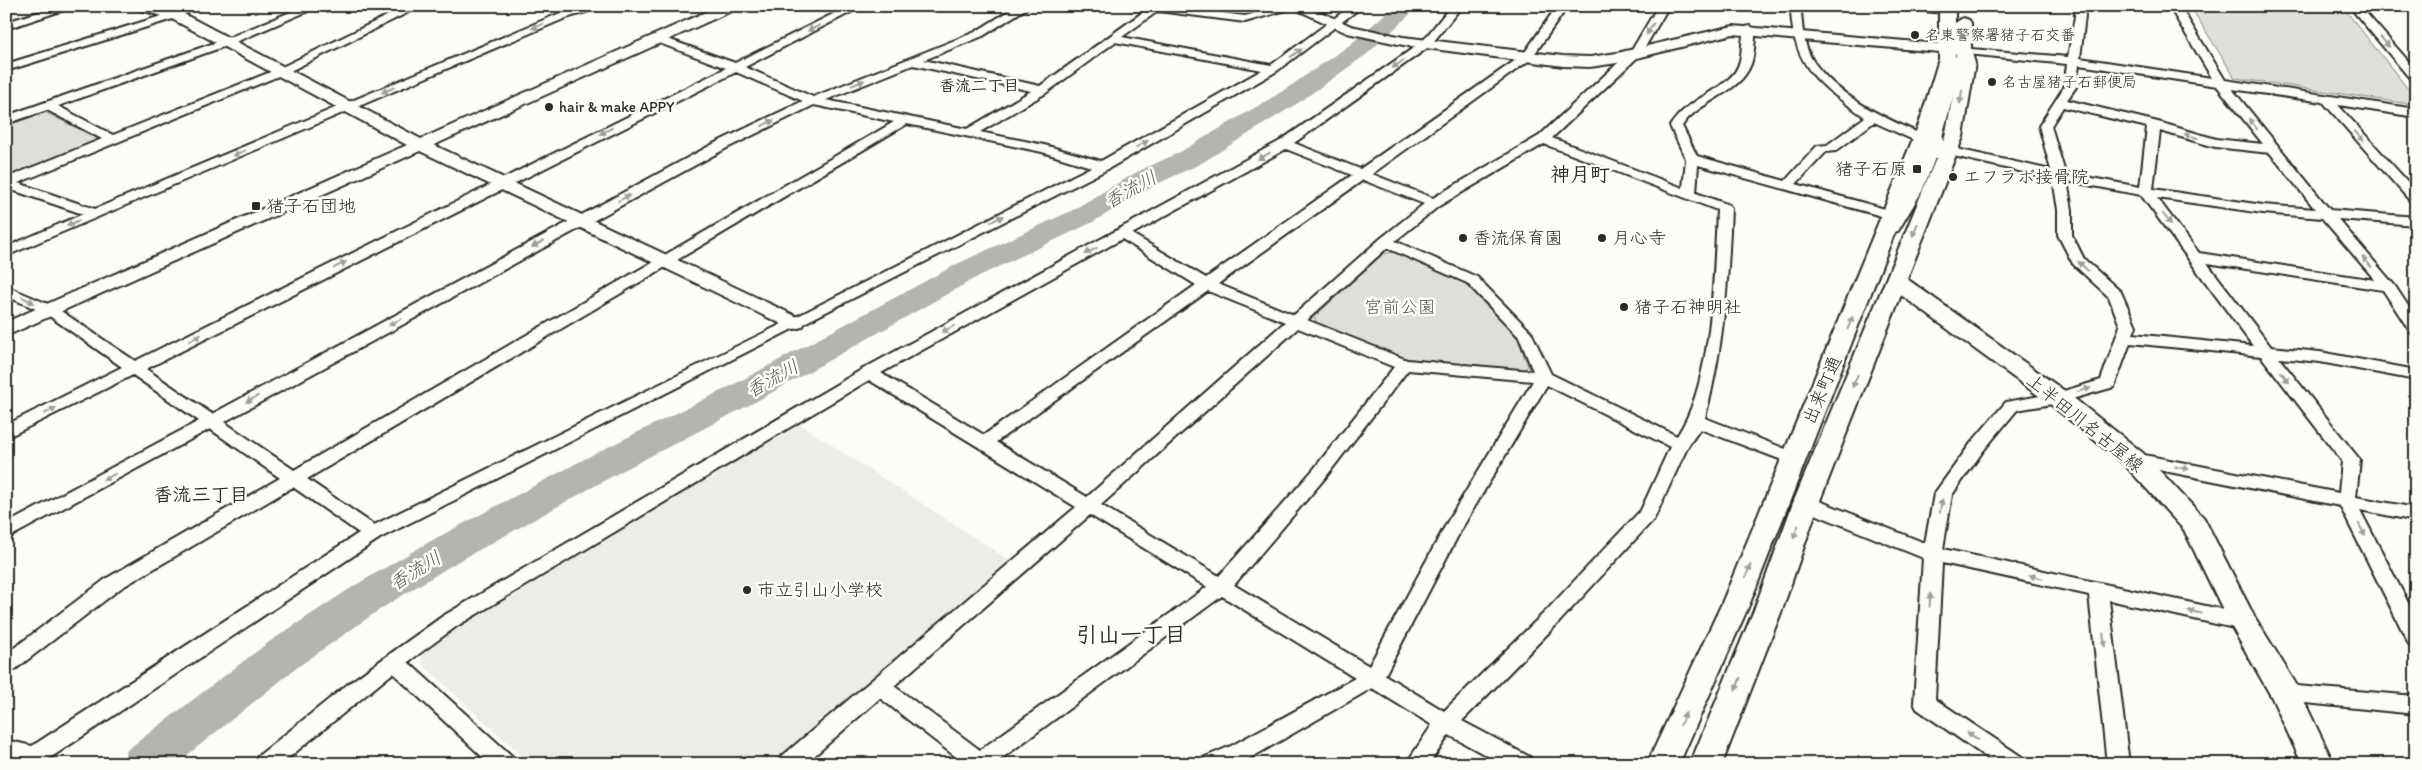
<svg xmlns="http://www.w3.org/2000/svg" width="2422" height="770" font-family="Itim,'Klee One',sans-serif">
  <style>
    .built { fill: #edece8 }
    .green { fill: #dfdeda; stroke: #858482 }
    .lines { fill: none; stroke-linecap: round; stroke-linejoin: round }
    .river { fill: #b5b4b1; fill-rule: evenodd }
    .minor-casing { stroke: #2b2b2b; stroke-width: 4 }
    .tertiary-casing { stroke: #2b2b2b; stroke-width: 4 }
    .secondary-casing { stroke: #2b2b2b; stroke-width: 4 }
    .minor { fill: #fdfcf7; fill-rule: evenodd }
    .tertiary { fill: #fdfcf7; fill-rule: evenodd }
    .secondary { fill: #fdfcf7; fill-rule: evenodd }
    .oneway { fill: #9e9e9b }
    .poi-dot { fill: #2b2b2b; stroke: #fdfcf7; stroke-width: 2 }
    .labels { text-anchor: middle; stroke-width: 5; stroke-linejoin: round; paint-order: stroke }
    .far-poi-label { font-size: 15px; fill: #2b2b2b; stroke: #fdfcf7; text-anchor: start }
    .far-neighbourhood-label { font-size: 16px; font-weight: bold; fill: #2b2b2b; stroke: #fdfcf7 }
    .poi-label { font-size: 18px; fill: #2b2b2b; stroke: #fdfcf7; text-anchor: start }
    .park-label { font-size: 18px; fill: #585857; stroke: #fdfcf7 }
    .street-label { font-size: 18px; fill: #2b2b2b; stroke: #fdfcf7 }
    .water-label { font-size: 19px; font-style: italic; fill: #5b5b5a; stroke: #fdfcf7 }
    .neighbourhood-label { font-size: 19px; font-weight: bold; fill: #2b2b2b; stroke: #fdfcf7 }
    .quarter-label { font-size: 20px; font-weight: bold; fill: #2b2b2b; stroke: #fdfcf7 }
    .near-neighbourhood-label { font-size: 22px; font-weight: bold; fill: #2b2b2b; stroke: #fdfcf7 }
  </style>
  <rect width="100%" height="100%" fill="#fdfcf7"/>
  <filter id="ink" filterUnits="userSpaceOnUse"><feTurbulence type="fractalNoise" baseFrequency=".02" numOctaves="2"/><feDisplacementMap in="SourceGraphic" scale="10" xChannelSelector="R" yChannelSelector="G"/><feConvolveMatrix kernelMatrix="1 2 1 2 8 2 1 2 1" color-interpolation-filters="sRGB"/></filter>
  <g filter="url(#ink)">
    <path class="built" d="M796,422L1012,562L772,764H531L421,663L425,648L467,618Z"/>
    <g class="green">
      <path d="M2190,6H2342L2416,99V105L2235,78Z"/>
      <path d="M41,110L99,139L14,174L6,173V122Z"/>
      <path d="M1393,252L1466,284L1516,334L1528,366L1524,370L1405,360L1317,324L1314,317L1383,254Z"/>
    </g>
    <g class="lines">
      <path class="river" d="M1394,6H1419L1367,54L1301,101L1200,164L1157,184L1091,223L979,276L755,402L620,472L457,562L382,608L299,666L176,764H121L127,750L269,642L354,586L429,542L594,454L731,386L957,264L1071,211L1137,172L1180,152L1283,91L1351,44Z"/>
      <defs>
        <g id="minor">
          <path d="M59,6H76L6,29V22Z"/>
          <path d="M186,6H200L179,17L6,71V64L171,13Z"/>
          <path d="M305,6H320L231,44L58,106L113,135L278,69L407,6H421L286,73L18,183L95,209L558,14L587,6H606L566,18L6,256V247L83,214L6,188V178L102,139L47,110L6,124V116L223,40Z"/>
          <path d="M849,6H863L745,67L813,97L975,32L1017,6H1030L983,36L924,60L1040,86L1146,10L1135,6H1168L1245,16L1281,6H1300L1245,22L1158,11L1122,37L1271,65L1351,6H1363L1277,71L1108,169L380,538L41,764H16L18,761L6,758V740L32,746L359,533L293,487L121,588L13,671L6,673V654L107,578L280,478L210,429L6,539V524L199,421L133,375L6,438V425L122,367L45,313L6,296V286L55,307L135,361L726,68L654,41V37H662L735,63ZM1115,42L1262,70L1101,161L1044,145L980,132L1046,93ZM913,65L1031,91L967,129L826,100ZM736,72L803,101L715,143L212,414L146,369ZM814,105L894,122L294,470L224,422L725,149ZM907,124L1042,152L1091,167L790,320L374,525L307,479Z"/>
          <path d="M1451,6H1462L1430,46L1294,143L1360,169L1523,55L1557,6H1568L1531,59L1372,174L1433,198L1539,136L1632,50L1658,6H1669L1641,54L1552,138L1683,188L1686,159L1670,126C1689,97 1718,94 1735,72C1745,58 1739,40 1746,27L1750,26L1756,29C1754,40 1755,53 1751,64C1740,94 1699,100 1682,126L1697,156L1785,181L1817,146L1827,145L1865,117C1820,85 1793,68 1791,9L1793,6H1804L1801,10C1802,28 1804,50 1816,65C1842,99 1885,118 1923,135L1931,134L1945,81L1959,48L2068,57L2075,16L2074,6H2084L2085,16L2080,58L2212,78L2169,6H2180L2225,80L2416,109V117L2338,105L2416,191V203L2411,202L2323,102L2232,89L2330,210L2416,217V225L2338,219L2395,286L2416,318V335L2411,333L2383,290L2207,263L2271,347L2320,352L2416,370V380L2320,362L2279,358L2360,460L2356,497L2416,508V521L2360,510L2416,618V646L2409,644L2340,506L2134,465L2128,463L2125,459L2128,455L2134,453L2339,493L2342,461L2261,356L2130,343L2114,387L2058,403L2017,410L1983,451L1952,495L1943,549L2243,614L2250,617L2253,622L2250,627L2243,630L2109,600L2129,764H2107L2089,595L1942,563L1935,699L2022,757L2025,764H1996L1917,709L1914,703L1923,558L1800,508L1797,503L1800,498L1806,497L1812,498L1925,543L1934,494L1971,443L2006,402L2057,393L2101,380L2120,326L2109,297L2073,264L2058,235V210L2053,179L1945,154L1944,158H1935L1922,191L1898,231L1893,232L1886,228L1892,219L1698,165L1696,193L1729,205L1731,208C1728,282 1724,346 1705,418L1799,454L1802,458L1799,462L1793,464L1787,462L1700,429L1688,446L1654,519L1561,620L1462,721L1530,757L1533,764H1502L1449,735L1429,764H1406L1432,725L1372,688L1247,760L1237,764H1202L1205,757L1231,746L1355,678L1222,596L994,764H965L880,698L805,764H778L781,757L1076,507L869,380L457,626L408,662L513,757L516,764H490L393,673L281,764H254L257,757L348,684L443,616L863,369L1280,141L1422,42ZM1967,54L2067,64L2064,87L2039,126L2051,170L1952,148L1944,144L1942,137L1957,81ZM2079,65L2217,86L2263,144L2216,139L2158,122L2067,100L2076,87ZM2063,107L2147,127L2140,187L2065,173L2051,126ZM1874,122L1922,144C1925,167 1908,192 1896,212L1796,184L1826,152L1836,151ZM2160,131L2215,147L2270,153L2315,209L2263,205L2153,189ZM1544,144L1717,210C1714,274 1713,383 1677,436L1551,374L1531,332L1477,277L1395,241L1439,206ZM1286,149L1352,175L1206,278L1132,234ZM1363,180L1424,204L1380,239L1294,315L1218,284ZM2067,181L2141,195L2253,346L2133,334L2136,326L2121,292L2084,259L2072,235V210ZM2157,198L2263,213L2322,218L2375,280L2199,253ZM1122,239L1196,285L984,435L881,373ZM1387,248L1467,283L1519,337L1533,371L1407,360L1307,320ZM1208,291L1285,322L1087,497L996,442ZM1298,328L1394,367L1313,470L1219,576L1101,505ZM1408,370L1533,381L1448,521L1369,666L1234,585L1325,478ZM1547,385L1670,447L1641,510L1547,610L1444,711L1385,675L1462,528ZM1090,515L1207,587L980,750L894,686Z"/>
          <path d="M1915,6H1950L1953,9C1947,15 1921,12 1915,6Z"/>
          <path d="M2349,6H2360L2416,70V81H2412Z"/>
          <path d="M2285,685L2416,696V714L2285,701L2278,699L2275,693L2278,687Z"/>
        </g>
        <g id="tertiary">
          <path d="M135,6H159L180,12L421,139L719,6H738L736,9L434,145L802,319L805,323L802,327L795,329L788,327L420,151L6,336V322L407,145L170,18L137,9Z"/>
          <path d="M1289,6H1308L1351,26L1403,37L1563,56L1590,57L1617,53L1733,26L1963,46L1970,50L1963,54L1733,34L1617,63L1590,67L1563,66L1403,45L1347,33Z"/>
        </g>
        <path id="secondary" d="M1939,6H1955V23L1963,18L1969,20L1971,23V50L1975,63L1963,137L1907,279L2066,392L2143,453L2204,518L2254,616L2296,684L2334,764H2302L2272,698L2229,622L2184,530L2125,465L2050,404L1901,295L1819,503L1782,610L1722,764H1690L1754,610L1793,503L1945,137L1959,63L1955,52V59L1937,124L1750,603L1679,764H1647L1722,603L1919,124L1939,59Z"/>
      </defs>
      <use href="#minor" class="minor-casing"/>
      <use href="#tertiary" class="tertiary-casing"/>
      <use href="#secondary" class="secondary-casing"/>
      <use href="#minor" class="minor"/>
      <use href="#tertiary" class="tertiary"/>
      <use href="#secondary" class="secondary"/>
    </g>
    <defs><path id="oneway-solid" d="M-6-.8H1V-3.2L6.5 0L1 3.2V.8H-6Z" transform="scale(1.25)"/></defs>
    <g class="oneway">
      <use href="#oneway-solid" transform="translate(538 26) rotate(157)"/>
      <use href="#oneway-solid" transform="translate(814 28) rotate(154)"/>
      <use href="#oneway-solid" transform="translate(1650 29) rotate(120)"/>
      <use href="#oneway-solid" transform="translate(2385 42) rotate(49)"/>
      <use href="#oneway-solid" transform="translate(1296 53) rotate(-36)"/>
      <use href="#oneway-solid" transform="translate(1398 64) rotate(145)"/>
      <use href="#oneway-solid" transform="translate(858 83) rotate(-23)"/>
      <use href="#oneway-solid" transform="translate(388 90) rotate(157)"/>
      <use href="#oneway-solid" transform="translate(1961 97) rotate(99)"/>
      <use href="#oneway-solid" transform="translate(768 123) rotate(-26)"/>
      <use href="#oneway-solid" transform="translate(2253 124) rotate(-128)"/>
      <use href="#oneway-solid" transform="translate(606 131) rotate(153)"/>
      <use href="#oneway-solid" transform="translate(2191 136) rotate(-163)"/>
      <use href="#oneway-solid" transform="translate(2359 136) rotate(48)"/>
      <use href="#oneway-solid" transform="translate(1142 144) rotate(-29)"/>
      <use href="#oneway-solid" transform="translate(239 153) rotate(157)"/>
      <use href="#oneway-solid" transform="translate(1264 156) rotate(151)"/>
      <use href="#oneway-solid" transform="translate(624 198) rotate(-28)"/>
      <use href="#oneway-solid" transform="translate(997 219) rotate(-27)"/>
      <use href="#oneway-solid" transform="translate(2167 219) rotate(53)"/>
      <use href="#oneway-solid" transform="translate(73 223) rotate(157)"/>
      <use href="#oneway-solid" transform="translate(1915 230) rotate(112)"/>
      <use href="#oneway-solid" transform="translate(538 244) rotate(152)"/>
      <use href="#oneway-solid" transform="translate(1091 251) rotate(151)"/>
      <use href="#oneway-solid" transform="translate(2367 262) rotate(-131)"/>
      <use href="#oneway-solid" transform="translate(340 265) rotate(-27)"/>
      <use href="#oneway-solid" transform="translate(2083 266) rotate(-137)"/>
      <use href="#oneway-solid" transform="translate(28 300) rotate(25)"/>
      <use href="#oneway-solid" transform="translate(395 322) rotate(152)"/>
      <use href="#oneway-solid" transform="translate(1850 323) rotate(-68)"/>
      <use href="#oneway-solid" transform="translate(948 329) rotate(151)"/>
      <use href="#oneway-solid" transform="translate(195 338) rotate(-27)"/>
      <use href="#oneway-solid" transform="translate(2285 377) rotate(52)"/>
      <use href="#oneway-solid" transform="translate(1855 381) rotate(112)"/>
      <use href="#oneway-solid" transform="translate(2084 390) rotate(-16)"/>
      <use href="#oneway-solid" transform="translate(252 399) rotate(152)"/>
      <use href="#oneway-solid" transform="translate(50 411) rotate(-27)"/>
      <use href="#oneway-solid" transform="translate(2182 468) rotate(11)"/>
      <use href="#oneway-solid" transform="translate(109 477) rotate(152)"/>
      <use href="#oneway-solid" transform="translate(1941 506) rotate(-80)"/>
      <use href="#oneway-solid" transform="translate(2362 530) rotate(63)"/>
      <use href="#oneway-solid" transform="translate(1796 532) rotate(110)"/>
      <use href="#oneway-solid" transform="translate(1748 571) rotate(-69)"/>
      <use href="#oneway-solid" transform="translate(2036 577) rotate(-167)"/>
      <use href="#oneway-solid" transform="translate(1930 600) rotate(-86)"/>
      <use href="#oneway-solid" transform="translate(2195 612) rotate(-168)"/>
      <use href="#oneway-solid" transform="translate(2104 640) rotate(83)"/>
      <use href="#oneway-solid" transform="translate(1738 684) rotate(112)"/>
      <use href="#oneway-solid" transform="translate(1683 719) rotate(-66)"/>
      <use href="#oneway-solid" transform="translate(1973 736) rotate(-146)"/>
    </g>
  </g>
  <g class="poi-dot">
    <circle cx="1915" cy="35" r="5"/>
    <circle cx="1992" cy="82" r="5"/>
    <circle cx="549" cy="107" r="5"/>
    <rect x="1912" y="164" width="10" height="10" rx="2.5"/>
    <circle cx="1953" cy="177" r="5"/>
    <rect x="251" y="201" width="10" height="10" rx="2.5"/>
    <circle cx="1463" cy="238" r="5"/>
    <circle cx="1602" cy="238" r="5"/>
    <circle cx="1624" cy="307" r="5"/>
    <circle cx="747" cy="590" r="5"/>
  </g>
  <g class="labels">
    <g class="far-poi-label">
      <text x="1925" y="40">名東警察署猪子石交番</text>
      <text x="2002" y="87">名古屋猪子石郵便局</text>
      <text x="559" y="112">hair &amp; make APPY</text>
    </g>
    <g class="far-neighbourhood-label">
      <text x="979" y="91">香流二丁目</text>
    </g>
    <g class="poi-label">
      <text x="1907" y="175" text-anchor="end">猪子石原</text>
      <text x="1963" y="183">エフラボ接骨院</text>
      <text x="266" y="212">猪子石団地</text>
      <text x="1473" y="244">香流保育園</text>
      <text x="1612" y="244">月心寺</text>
      <text x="1634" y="313">猪子石神明社</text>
      <text x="757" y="596">市立引山小学校</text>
    </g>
    <g class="park-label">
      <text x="1400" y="313">宮前公園</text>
    </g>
    <g class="street-label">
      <text transform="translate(1822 390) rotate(-67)" y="6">出来町通</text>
      <text transform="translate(2085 423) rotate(39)" y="6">上半田川名古屋線</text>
    </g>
    <g class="water-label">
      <text transform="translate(1130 189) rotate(-29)" y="7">香流川</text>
      <text transform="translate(772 378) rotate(-29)" y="7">香流川</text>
      <text transform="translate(415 570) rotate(-32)" y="7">香流川</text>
    </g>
    <g class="neighbourhood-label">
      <text x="201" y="501">香流三丁目</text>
    </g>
    <g class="quarter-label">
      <text x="1580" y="181">神月町</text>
    </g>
    <g class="near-neighbourhood-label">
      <text x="1131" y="642">引山一丁目</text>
    </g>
  </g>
  <rect width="2422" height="770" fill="none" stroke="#fdfcf7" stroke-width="25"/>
  <rect x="12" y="12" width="2397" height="745" fill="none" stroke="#2b2b2b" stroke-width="2" filter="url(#ink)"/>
</svg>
